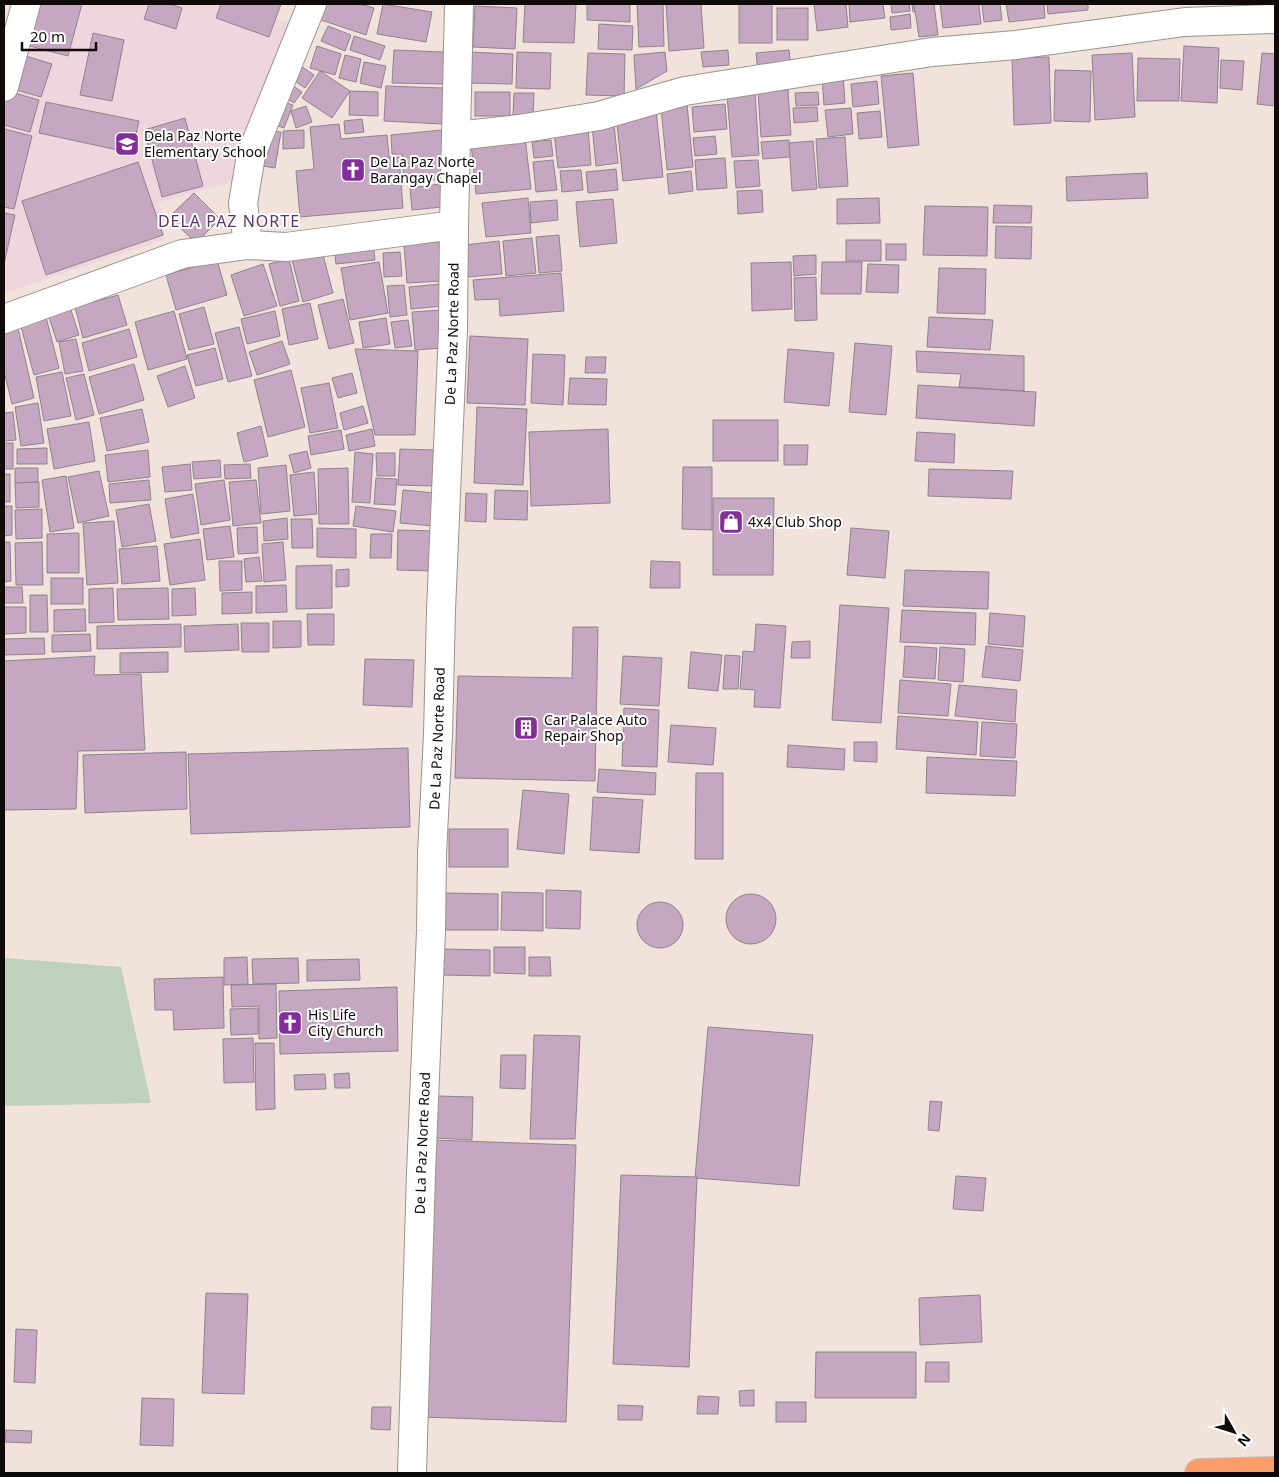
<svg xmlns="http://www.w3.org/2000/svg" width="1279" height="1477" font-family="'Noto Sans',sans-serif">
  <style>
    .education { fill: #eed5de }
    .green { fill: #bfd0bd }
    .building { fill: #c6a7c2; stroke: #8e838d }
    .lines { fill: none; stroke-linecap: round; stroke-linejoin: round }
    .minor-casing { stroke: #9e928a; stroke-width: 30 }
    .highway-casing { stroke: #c6c4c4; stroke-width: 30 }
    .minor { stroke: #fff; stroke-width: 28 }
    .highway { stroke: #fc9c68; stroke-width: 28 }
    .labels { text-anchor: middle; stroke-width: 4; stroke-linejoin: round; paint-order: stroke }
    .poi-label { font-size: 14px; fill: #100b09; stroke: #fff; text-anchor: start }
    .street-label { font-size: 14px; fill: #100b09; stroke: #fff }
    .quarter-label { font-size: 16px; letter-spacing: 1px; fill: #5d3369; stroke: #fff }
  </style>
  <rect width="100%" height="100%" fill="#f1e3db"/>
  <path class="education" d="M31,4H228L292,24L237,181L159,202L166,239L4,293V106Z"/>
  <path class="green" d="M4,958L121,967L151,1103L4,1106Z"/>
  <g class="building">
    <path d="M32,4H82L68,56L22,44Z"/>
    <path d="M149,4H170L182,8L176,29L144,19Z"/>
    <path d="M221,4H281L269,37L216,18Z"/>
    <path d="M320,4H360L374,8L366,35L315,18Z"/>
    <path d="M383,4L432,12L426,42L377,34Z"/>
    <path d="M525,4H576L574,43L523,42Z"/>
    <path d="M587,4H630V22L587,20Z"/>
    <path d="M637,4H663L664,46L639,47Z"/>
    <path d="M666,4H701L704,48L669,51Z"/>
    <rect x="739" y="4" width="33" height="39"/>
    <path d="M814,4H846L848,27L817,31Z"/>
    <path d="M849,4H883L885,18L850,22Z"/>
    <path d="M891,4H909L910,11L892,13Z"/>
    <path d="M912,4H933L934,9L913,12Z"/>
    <path d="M914,4H934L938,35L919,37Z"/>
    <path d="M940,4H979L981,24L943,28Z"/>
    <path d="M982,4H1000L1002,20L984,22Z"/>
    <path d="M1006,4H1044L1045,18L1009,22Z"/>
    <path d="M1047,4H1088V10L1048,14Z"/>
    <path d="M475,6L517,8L515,49L473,47Z"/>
    <rect x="777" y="8" width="31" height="32"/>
    <path d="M910,14L911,28L891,30L890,17Z"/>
    <path d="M599,24L633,26L632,50L598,49Z"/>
    <path d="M328,26L351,35L345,51L321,41Z"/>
    <path d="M93,33L124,40L112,101L80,95Z"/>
    <path d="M354,36L385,46L380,60L350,50Z"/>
    <path d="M317,46L341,54L335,75L310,68Z"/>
    <path d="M1184,46L1219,48L1217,103L1181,101Z"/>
    <path d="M394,50L444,52L443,84L392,83Z"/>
    <path d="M728,50L729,65L703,67L701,52Z"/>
    <path d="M789,50L791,68L758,72L756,53Z"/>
    <path d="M469,52L513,54L512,84L467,83Z"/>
    <path d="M517,52L551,53L550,89L516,88Z"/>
    <path d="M665,52L667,71L636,89L634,55Z"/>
    <path d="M16,53L52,64L41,97L6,87Z"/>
    <path d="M588,53L625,54L624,96L586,95Z"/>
    <path d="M1132,53L1135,117L1095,120L1092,55Z"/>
    <path d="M1262,53L1275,54V106L1257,104Z"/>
    <path d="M345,55L361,59L356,82L339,78Z"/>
    <path d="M1049,57L1051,123L1014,125L1012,58Z"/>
    <path d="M1138,58L1180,59L1179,101H1137Z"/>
    <path d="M1221,60L1244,61L1242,90L1220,88Z"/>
    <path d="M364,62L386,66L381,88L360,83Z"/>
    <path d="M298,64L314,75L305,88L289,77Z"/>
    <path d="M1055,70L1091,71L1090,122L1054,121Z"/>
    <path d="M320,71L350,91L332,118L302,98Z"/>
    <path d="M913,73L919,145L888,148L881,76Z"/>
    <path d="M843,75L845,103L824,105L822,77Z"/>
    <path d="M877,81L879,104L853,107L851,84Z"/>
    <path d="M289,83L302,92L294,103L281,95Z"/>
    <path d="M386,86L443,88L442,124L384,121Z"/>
    <path d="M788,90L791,135L761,137L758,92Z"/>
    <path d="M7,91L39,100L30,132L4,125V101Z"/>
    <path d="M350,91L378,92V116L349,115Z"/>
    <rect x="475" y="92" width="35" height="24"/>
    <path d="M818,92L819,105L796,106L795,93Z"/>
    <path d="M514,93H534L533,116L513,115Z"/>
    <path d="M755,93L759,155L732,157L727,95Z"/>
    <path d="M279,100L293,105L284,128L269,123Z"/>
    <path d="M46,102L139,121L132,153L39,133Z"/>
    <path d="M687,104L693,167L667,170L661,107Z"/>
    <path d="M725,104L727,129L694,132L692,107Z"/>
    <path d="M306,106L312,122L296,128L291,111Z"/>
    <path d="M817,107L818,121L794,123L793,108Z"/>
    <path d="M851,108L853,134L828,137L825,110Z"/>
    <path d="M656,110L663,177L623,181L616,114Z"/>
    <path d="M880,111L882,137L859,139L857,113Z"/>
    <path d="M185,118L203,186L162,197L144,130Z"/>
    <path d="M362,119L364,132L345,134L344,121Z"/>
    <path d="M339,124L341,139L387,135L389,157H399L403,208L300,217L296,171L314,169L310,127Z"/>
    <path d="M614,124L618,163L596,166L592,126Z"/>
    <path d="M4,129L32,136L14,209L4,207Z"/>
    <path d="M588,129L591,165L558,168L554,132Z"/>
    <path d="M264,130L281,132L275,168L257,165Z"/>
    <path d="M304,130V148L283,149V131Z"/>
    <path d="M442,130L446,179L404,182L402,154H392L391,135Z"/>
    <path d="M715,136L717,154L695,156L693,138Z"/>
    <path d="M525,137L531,189L476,194L471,142Z"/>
    <path d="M845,137L848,186L819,188L816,139Z"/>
    <path d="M551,140L553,156L534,158L532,142Z"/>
    <path d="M789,140L790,157L763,159L761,142Z"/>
    <path d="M813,141L817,189L792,191L789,143Z"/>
    <path d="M725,158L727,188L697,190L695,160Z"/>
    <path d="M553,160L557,190L536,192L533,162Z"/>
    <path d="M758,160L760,186L736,188L734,161Z"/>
    <path d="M138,162L163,235L46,275L22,201Z"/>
    <path d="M616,169L618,190L588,193L586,172Z"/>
    <path d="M581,170L583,190L562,192L560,171Z"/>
    <path d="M691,171L693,191L669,194L667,174Z"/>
    <path d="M1147,173L1148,198L1067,201L1066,177Z"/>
    <path d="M440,184L442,207L412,210L410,188Z"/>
    <path d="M762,190L763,212L738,214L737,191Z"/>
    <path d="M194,193L220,219L196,243L169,217Z"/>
    <path d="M528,198L531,233L486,237L482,203Z"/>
    <path d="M879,198L880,223L837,224V199Z"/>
    <path d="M613,199L617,243L580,247L576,202Z"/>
    <path d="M557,200L558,220L531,223L530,202Z"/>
    <path d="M994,205L1032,206L1031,223H993Z"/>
    <path d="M925,206L988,207L987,256L923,255Z"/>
    <path d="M4,213L15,215L4,264Z"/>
    <path d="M996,226L1032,227L1031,259L995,258Z"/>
    <path d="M559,235L562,271L539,273L536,237Z"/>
    <path d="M532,238L536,273L506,276L503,241Z"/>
    <rect x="846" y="240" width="35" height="21"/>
    <path d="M499,241L502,274L468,277L465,245Z"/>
    <path d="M373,242L375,260L336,264L334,247Z"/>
    <path d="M440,242L442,281L407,283L404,244Z"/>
    <rect x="886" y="244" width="20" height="16"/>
    <path d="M322,251L333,293L303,302L292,260Z"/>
    <path d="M400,252L402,276L384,277L383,253Z"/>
    <path d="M816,255V274L794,276L793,256Z"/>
    <path d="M289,259L299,301L280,306L269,264Z"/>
    <path d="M217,260L227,295L176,310L166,275Z"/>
    <path d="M379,262L388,313L350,320L341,268Z"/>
    <path d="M791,262L792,309L752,311L751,263Z"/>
    <path d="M822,262H862L861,294H821Z"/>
    <path d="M263,264L277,306L244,316L231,275Z"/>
    <path d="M868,264L899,265L898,293L866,292Z"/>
    <path d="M939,268L986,269L985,314L937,313Z"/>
    <path d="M561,273L564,311L500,316L499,299L475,300L473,280Z"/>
    <path d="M816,277L817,320L795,321L794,278Z"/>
    <path d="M440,284L442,306L411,309L409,287Z"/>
    <path d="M404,285L407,315L390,317L387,286Z"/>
    <path d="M118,295L127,325L83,338L75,307Z"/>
    <path d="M343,299L354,343L329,349L318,305Z"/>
    <path d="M310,303L318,339L289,345L282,309Z"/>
    <path d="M70,307L79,335L57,342L48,314Z"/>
    <path d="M204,307L214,344L189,350L179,314Z"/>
    <path d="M441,310L443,348L415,350L412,312Z"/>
    <path d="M174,311L187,359L148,370L135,322Z"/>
    <path d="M275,311L280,336L247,344L241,319Z"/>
    <path d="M46,317L59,368L34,375L20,323Z"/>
    <path d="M929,317L993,320L990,350L927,347Z"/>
    <path d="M386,318L390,344L363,348L359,322Z"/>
    <path d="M408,320L412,346L395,348L391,322Z"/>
    <path d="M239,327L252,376L228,382L215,333Z"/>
    <path d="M18,328L34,398L12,404L4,371V331Z"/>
    <path d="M129,329L137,357L89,371L82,343Z"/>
    <path d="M470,336L528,339L525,405L467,403Z"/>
    <path d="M76,339L83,371L65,374L59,342Z"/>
    <path d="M282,341L290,364L257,375L249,352Z"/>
    <path d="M855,343L892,346L886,415L849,412Z"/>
    <path d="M215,348L223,379L196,386L187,355Z"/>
    <path d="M355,349L418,351L415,435H375Z"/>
    <path d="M788,349L834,353L829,406L784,402Z"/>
    <path d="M916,351L1024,356V391L959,387L961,374L917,372Z"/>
    <path d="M533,354L565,355L563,405L531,403Z"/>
    <path d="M586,357H606L605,373H585Z"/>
    <path d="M134,364L144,400L99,414L89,377Z"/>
    <path d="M185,366L195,398L168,407L157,376Z"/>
    <path d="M291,370L305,427L268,437L254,380Z"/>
    <path d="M62,372L71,416L44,421L36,377Z"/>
    <path d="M352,373L357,393L338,398L332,378Z"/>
    <path d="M84,374L94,415L76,420L66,378Z"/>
    <path d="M570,378L607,379L606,405L568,404Z"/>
    <path d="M329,383L338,428L310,433L301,388Z"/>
    <path d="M918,385L1036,392L1034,426L916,418Z"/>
    <path d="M38,403L44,443L21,446L15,407Z"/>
    <path d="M363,406L368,423L344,430L340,413Z"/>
    <path d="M477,407L527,409L523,485L474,483Z"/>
    <path d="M142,409L149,442L107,451L100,418Z"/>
    <path d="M13,412L16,440L4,441V413Z"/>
    <rect x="713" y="420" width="65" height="41"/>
    <path d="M89,422L95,461L54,469L47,429Z"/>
    <path d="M261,426L268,456L244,462L237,433Z"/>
    <path d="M372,429L375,446L349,451L346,435Z"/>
    <path d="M608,429L610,503L531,506L529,432Z"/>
    <path d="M341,430L344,449L311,455L308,436Z"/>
    <path d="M917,432L955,434L954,463L915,461Z"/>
    <rect x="4" y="443" width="9" height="26"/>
    <path d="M784,445H808L807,465H784Z"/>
    <path d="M47,448V464H17V449Z"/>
    <path d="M400,449L436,450L434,486L398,485Z"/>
    <path d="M148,450L150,477L108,482L105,455Z"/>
    <path d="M307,451L311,468L294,473L289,455Z"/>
    <path d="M355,452L373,454L370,503L352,502Z"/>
    <path d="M376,453H395V476H377Z"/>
    <path d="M220,460L221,477L194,479L192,462Z"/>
    <path d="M190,464L192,490L165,492L162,467Z"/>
    <path d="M250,464L251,478L225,479L224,465Z"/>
    <path d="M286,465L290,511L261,514L258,468Z"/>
    <path d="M683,467H712V530L682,529Z"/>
    <path d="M15,468H38V482L15,483Z"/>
    <path d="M348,468L349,524H319L318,469Z"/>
    <path d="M929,469L1013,471L1011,499L928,496Z"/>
    <path d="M99,471L109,516L78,523L68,477Z"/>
    <path d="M314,472L317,514L294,516L290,475Z"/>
    <rect x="4" y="474" width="6" height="28"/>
    <path d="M66,476L74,528L50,532L42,480Z"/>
    <path d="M376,478L397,479L395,505L374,504Z"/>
    <path d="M149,480L151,500L110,503L109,484Z"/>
    <path d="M224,480L230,520L201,525L195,484Z"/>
    <path d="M256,480L261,523L233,526L229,482Z"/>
    <path d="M39,482V507L16,508L15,483Z"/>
    <path d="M403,490L435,493L432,526L400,523Z"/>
    <path d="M495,490L528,491L527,520L494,519Z"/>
    <path d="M466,493L487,494L486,522L465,521Z"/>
    <path d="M193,494L199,533L171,538L165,499Z"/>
    <path d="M713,498H774L773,575H713Z"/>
    <path d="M149,504L156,541L122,547L116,510Z"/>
    <path d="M4,506H12V535L4,536Z"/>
    <path d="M356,506L396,511L393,532L353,526Z"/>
    <path d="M42,509V538L16,539L15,510Z"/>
    <path d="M287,518L288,539L264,541L263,521Z"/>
    <path d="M291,519H312L313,548H292Z"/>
    <path d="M114,521L118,583L87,585L83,523Z"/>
    <path d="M230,526L234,557L207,560L203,529Z"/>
    <path d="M257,527L258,553L238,554L237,528Z"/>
    <path d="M317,528L356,529V558L317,557Z"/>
    <path d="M851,528L889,531L885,578L847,575Z"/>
    <path d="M398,530L434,531L433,571L397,570Z"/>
    <path d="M79,533V573H47V534Z"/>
    <path d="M371,534H392L391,558H370Z"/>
    <path d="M200,539L205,580L170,585L164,544Z"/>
    <path d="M4,542H10L11,581L4,582Z"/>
    <path d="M42,542L43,585H16L15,543Z"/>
    <path d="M283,542L286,580L264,582L262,544Z"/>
    <path d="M157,546L160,581L122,584L119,549Z"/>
    <path d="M259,557L262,581L246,582L244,559Z"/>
    <path d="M219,561H242V590L220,591Z"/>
    <path d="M651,561L680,562V588H650Z"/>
    <path d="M332,565V608L296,609V566Z"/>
    <path d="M349,569V586L336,587V570Z"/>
    <path d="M905,570L989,572L988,609L903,606Z"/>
    <rect x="51" y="578" width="32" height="26"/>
    <path d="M286,585L287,612L256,613V586Z"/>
    <path d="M4,587H22L23,603H4Z"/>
    <path d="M113,588L114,622L89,623V589Z"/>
    <path d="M168,588L169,619L118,620L117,589Z"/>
    <path d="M195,588L196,615L172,616V589Z"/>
    <path d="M252,592V613L222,614V593Z"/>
    <path d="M30,595H47L48,632H30Z"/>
    <path d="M840,605L889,608L881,723L832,720Z"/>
    <path d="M4,607H26V633L4,634Z"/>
    <path d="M85,609L86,631L54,632V610Z"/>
    <path d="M902,610L976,613L975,645L900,642Z"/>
    <path d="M990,613L1025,616L1023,647L988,644Z"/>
    <path d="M307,614H334V645H308Z"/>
    <path d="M273,621H301V647L273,648Z"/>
    <path d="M241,623H269V652H242Z"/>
    <path d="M181,624V647L97,649V626Z"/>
    <path d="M238,624L239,650L185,652L184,626Z"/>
    <path d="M756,624L786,626L780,708L754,707L755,690L740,689L743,651L754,652Z"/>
    <path d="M573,627H598L595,781L455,778L458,676L572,678Z"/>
    <path d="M90,634L91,651L52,652V635Z"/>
    <path d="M44,638L45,654L4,655V639Z"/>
    <path d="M810,641V658H791L792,642Z"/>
    <path d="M905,646L937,648L935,679L903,677Z"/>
    <path d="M986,646L1023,650L1020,681L982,677Z"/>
    <path d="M940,647L965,649L963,682L938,680Z"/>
    <path d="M168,652V672L120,673V653Z"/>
    <path d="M691,652L722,655L718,691L688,688Z"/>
    <path d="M725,655L740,656L738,689H723Z"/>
    <path d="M95,656L94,675L141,674L145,750L78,751L76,809L4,810V661Z"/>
    <path d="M623,656L662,658L659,706L620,704Z"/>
    <path d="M365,659L414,660L412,707L363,705Z"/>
    <path d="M900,680L951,684L948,716L898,713Z"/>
    <path d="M959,685L1017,690L1015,722L955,716Z"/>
    <path d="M624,708L659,710L657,767L622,766Z"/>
    <path d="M898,716L978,722L976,755L896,749Z"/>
    <path d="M982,722L1017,724L1015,758L980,756Z"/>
    <path d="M671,725L716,728L713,765L668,762Z"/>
    <path d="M854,742H877V762L854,761Z"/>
    <path d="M788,745L845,749L844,770L787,767Z"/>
    <path d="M408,748L410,827L191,834L188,754Z"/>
    <path d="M186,752L187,809L85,813L83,755Z"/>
    <path d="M927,757L1017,761L1015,796L926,793Z"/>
    <path d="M599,769L656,773L655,795L597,792Z"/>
    <path d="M696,773H723V859H695Z"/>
    <path d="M523,790L569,794L564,854L517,849Z"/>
    <path d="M593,797L643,800L639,853L590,850Z"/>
    <rect x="449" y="829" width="59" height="38"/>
    <path d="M546,890L581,891L580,929L546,928Z"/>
    <path d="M502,892L543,893V931L501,930Z"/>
    <path d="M446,893L498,894V930H445Z"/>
    <circle cx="751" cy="919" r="25"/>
    <circle cx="660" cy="925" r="23"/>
    <path d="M494,947H525V974L494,973Z"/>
    <path d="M443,949L490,950V976L443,975Z"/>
    <path d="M247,957L248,984L224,985V958Z"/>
    <path d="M529,957H550L551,976H529Z"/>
    <path d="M298,958L299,983L253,984L252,959Z"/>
    <path d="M359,959L360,980L307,981V960Z"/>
    <path d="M223,977L224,1028L174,1030L173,1010H155L154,979Z"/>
    <path d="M276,984L277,1038L259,1039V1006L232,1007L231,985Z"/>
    <path d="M397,987L398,1051L280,1054L279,991Z"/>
    <path d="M258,1008V1034L231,1035L230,1009Z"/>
    <path d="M708,1027L813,1035L799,1186L695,1178Z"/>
    <path d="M534,1035L580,1036L575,1139H530Z"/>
    <path d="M253,1038L254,1082L224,1083L223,1039Z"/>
    <path d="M255,1043H274L275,1109L256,1110Z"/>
    <path d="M501,1055H526L525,1089L500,1088Z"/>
    <path d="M349,1073L350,1088H335L334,1074Z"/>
    <path d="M325,1074L326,1089L295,1090L294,1075Z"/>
    <path d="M438,1096L473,1097L472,1140L436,1138Z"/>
    <path d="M930,1101L942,1102L939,1131L928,1130Z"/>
    <path d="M432,1140L576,1145L566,1422L422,1417Z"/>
    <path d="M621,1175L697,1177L689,1367L613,1364Z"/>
    <path d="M956,1176L986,1178L983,1211L953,1209Z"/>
    <path d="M206,1293L248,1294L244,1394L202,1393Z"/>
    <path d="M980,1295L982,1342L920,1345L919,1298Z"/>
    <path d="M16,1329L37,1330L35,1383L14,1382Z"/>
    <path d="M816,1352H916V1398H815Z"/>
    <path d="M926,1362H949V1382H925Z"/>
    <path d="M754,1390V1406H740L739,1391Z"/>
    <path d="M698,1396L719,1397L718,1414H697Z"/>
    <path d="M142,1398L174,1399L173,1446L140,1445Z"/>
    <rect x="776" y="1402" width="30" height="20"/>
    <path d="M618,1405L643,1406L642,1420H618Z"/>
    <path d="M372,1407H391L390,1430L371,1429Z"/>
    <path d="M5,1430L32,1431L31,1443L5,1442Z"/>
  </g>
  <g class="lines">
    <defs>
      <g id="minor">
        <path d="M4,87L26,4"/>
        <path d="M456,136L519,129L599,116L685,91L932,52L1016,45L1185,22L1275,19"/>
        <path d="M248,245L243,203L251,155L312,4"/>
        <path d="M4,319L182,254L248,245L286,247L454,225"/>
        <path id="s1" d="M412,1473L421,1173L431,931L432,854L438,735L441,610L453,330L454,225L459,4"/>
      </g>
      <path id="highway" d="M1199,1473L1275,1471"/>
    </defs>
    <use href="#minor" class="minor-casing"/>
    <use href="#highway" class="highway-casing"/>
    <use href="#minor" class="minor"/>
    <use href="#highway" class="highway"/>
  </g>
  <defs>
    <symbol id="school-square" viewBox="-11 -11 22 22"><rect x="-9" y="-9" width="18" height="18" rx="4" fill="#842e9c" stroke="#fff"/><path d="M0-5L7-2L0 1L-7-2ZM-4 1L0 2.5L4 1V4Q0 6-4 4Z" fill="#fff"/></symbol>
    <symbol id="church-square" viewBox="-11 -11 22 22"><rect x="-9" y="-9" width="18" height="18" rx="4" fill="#842e9c" stroke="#fff"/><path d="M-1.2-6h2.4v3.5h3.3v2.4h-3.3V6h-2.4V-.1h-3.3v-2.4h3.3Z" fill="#fff"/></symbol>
    <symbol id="shop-square" viewBox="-11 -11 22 22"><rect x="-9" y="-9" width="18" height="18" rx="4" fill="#842e9c" stroke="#fff"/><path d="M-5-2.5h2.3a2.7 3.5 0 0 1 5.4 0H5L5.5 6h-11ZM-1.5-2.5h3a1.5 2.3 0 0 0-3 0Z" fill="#fff"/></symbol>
    <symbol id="building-square" viewBox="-11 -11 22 22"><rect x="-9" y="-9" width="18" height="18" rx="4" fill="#842e9c" stroke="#fff"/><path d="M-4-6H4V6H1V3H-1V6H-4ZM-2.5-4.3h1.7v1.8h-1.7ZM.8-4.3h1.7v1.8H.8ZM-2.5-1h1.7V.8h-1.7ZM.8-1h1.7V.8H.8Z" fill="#fff"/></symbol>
  </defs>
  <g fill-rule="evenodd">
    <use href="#school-square" x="113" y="130" width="28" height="28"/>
    <use href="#church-square" x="339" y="156" width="28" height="28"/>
    <use href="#shop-square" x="717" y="508" width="28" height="28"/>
    <use href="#building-square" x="512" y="714" width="28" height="28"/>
    <use href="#church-square" x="276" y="1009" width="28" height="28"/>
  </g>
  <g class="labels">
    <g class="poi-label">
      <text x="144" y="141">Dela Paz Norte<tspan x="144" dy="16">Elementary School</tspan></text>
      <text x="370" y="167">De La Paz Norte<tspan x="370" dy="16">Barangay Chapel</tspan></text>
      <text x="748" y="527">4x4 Club Shop</text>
      <text x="544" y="725">Car Palace Auto<tspan x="544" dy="16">Repair Shop</tspan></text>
      <text x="308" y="1020">His Life<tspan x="308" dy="16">City Church</tspan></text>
    </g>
    <g class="street-label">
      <text dy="5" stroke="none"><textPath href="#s1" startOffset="1140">De La Paz Norte Road</textPath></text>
      <text dy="5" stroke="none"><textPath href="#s1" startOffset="735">De La Paz Norte Road</textPath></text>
      <text dy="5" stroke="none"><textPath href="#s1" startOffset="330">De La Paz Norte Road</textPath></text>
    </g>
    <g class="quarter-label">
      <text x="229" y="227">DELA PAZ NORTE</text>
    </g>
  </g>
  <rect width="1279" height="1477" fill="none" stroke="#100b09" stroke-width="10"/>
  <g transform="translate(1234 1432) rotate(129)" stroke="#ffffff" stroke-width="4" paint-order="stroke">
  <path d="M0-4L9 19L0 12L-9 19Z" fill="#100b09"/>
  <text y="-8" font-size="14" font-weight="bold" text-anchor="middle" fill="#100b09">N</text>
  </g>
  <path d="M22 42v8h74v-8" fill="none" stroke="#100b09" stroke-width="2.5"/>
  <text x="30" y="42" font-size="15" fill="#100b09" stroke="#ffffff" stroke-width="4" paint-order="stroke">20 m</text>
</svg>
